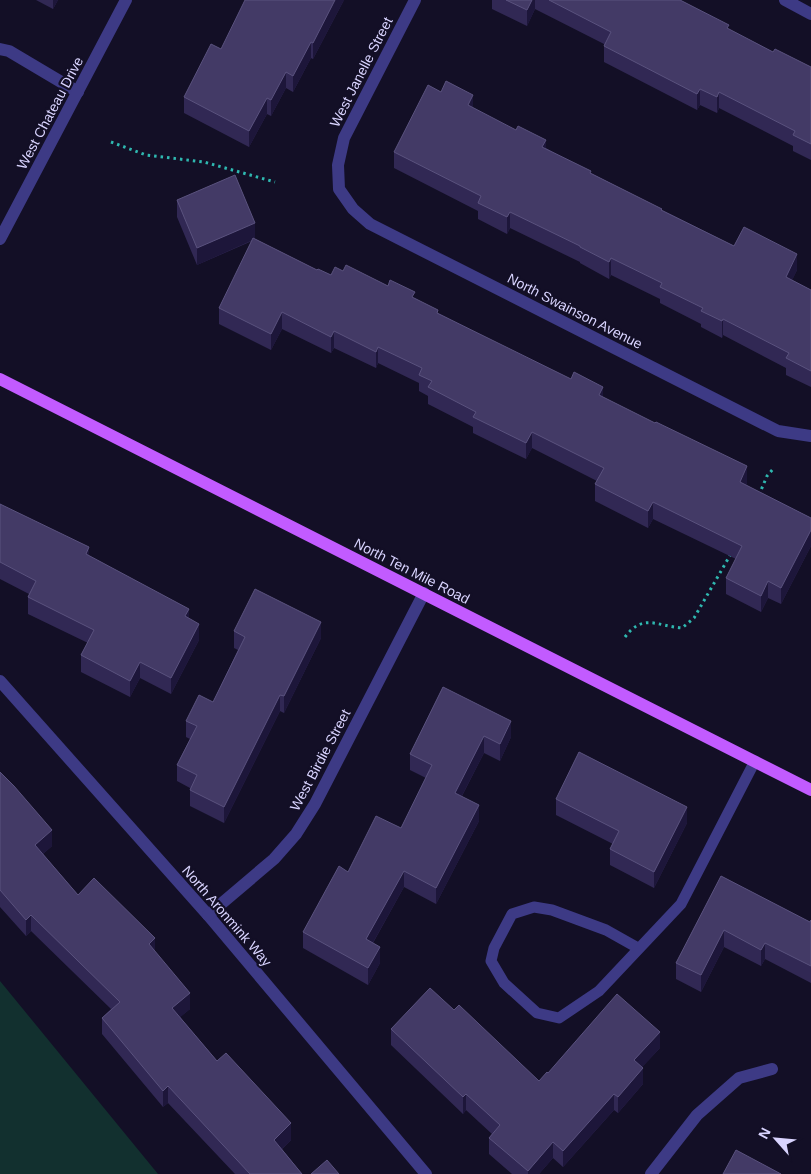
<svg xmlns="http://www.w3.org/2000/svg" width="811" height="1174" font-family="Helvetica,sans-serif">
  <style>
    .green { fill: #12302f }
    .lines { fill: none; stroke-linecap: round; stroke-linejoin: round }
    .path { stroke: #2fb8b0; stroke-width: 3; stroke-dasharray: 2.5 4; stroke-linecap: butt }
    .service { stroke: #3d3a85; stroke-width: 11 }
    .minor { stroke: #3d3a85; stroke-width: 12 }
    .tertiary { stroke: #3d3a85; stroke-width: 12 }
    .primary { stroke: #c25bff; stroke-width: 12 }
    .wall { fill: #312854 }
    .shaded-wall { fill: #1d163a }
    .building { fill: #433a66; stroke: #5a527e }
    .labels { text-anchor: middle; stroke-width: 4.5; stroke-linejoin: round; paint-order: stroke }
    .street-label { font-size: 14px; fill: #d9d4ff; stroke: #130f26 }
  </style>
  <rect width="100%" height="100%" fill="#130f26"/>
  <path class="green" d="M0,981L158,1174H0Z"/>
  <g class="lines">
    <g class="path">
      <path d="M111,142L146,155L204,162L275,182"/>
      <path d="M759,495L767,476L773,469"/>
      <path d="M625,637C643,613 657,626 682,628L694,618L732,552"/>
    </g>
    <path class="service" d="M638,948L606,930L552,910L534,907L512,914L494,948L491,961L504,983L537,1013L559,1018L599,991L681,904L755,761"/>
    <g class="minor">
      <path d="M415,0L344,138L338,165L339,189L353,209L370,224L778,431L811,436"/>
      <path d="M785,0L811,14"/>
      <path d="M0,49L9,51L78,92"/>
      <path d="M0,681L208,915L426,1174"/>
      <path d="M208,915L274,859L296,834L315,804L424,593"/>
      <path d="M651,1174L697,1115L739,1078L772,1069"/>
    </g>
    <path class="tertiary" d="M0,239L126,0"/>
    <path class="primary" d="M0,379L811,790"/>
  </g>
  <g class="wall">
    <path d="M36,0H58L53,9Z"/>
    <path d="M344,0L313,59L311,58L293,92L286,88L271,116L267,114L249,147L184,113V97L221,49Z"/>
    <path d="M492,0H680L729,30L773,52L811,67V160L793,151V146L719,108L717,113L700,105L697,110L604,62V44L535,9L527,26L492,9Z"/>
    <path d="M473,108L591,173L662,210L734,246L797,270L792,280L811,290V387L786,375V368L723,335L722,338L701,327V324L660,303V299L611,275L609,279L580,263V262L510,228L507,234L478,219V211L394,168V152Z"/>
    <path d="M177,200L317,270L331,275L343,271L388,286L415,299L438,313L603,397L747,483L746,485L811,518V546L781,604L768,598L761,612L726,594V578L736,559L653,519L648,528L595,501V484L597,481L532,448L526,459L473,433V427L428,404V396L419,391V383L378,363L376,368L334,348L331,353L282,329L271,350L219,324V308L252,241L197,265L177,217Z"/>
    <path d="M0,504L89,556L189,619L199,640L171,694L140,678L130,697L81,672V655L88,643L28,614V597L29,594L0,579Z"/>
    <path d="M234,631L321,638L284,713L280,711L224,823L190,806V788L177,781V765L190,739L186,737V721L213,702L238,650L234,648Z"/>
    <path d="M443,687L511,737L500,761L484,753L462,796L479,821L436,904L404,887L373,943L380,963L368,985L303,948V932L348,872L401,828L426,778L410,770V754Z"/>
    <path d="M0,772L52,846L43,854L78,895L155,952L190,1009L180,1017L217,1061L291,1140L282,1149L302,1174H235L168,1103L163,1107L102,1034V1018L111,1009L31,931L26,936L0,907Z"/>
    <path d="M556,799L687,823L654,888L610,865V849L613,844L556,815Z"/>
    <path d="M721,876L810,922L811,920V983L765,959L761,966L724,947L701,992L676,979V963Z"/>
    <path d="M454,1010L539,1081L660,1048L642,1067L643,1084L618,1113L614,1110L563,1167L553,1158L539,1174H512L489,1154V1138L492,1134L466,1110L463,1114L391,1045V1029Z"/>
  </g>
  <g class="shaded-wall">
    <path d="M53,0H58L53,9Z"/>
    <path d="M335,0H344L313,59V43Z"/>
    <path d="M532,0H535V9L527,26V10Z"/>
    <path d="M311,42V58L293,92V76Z"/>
    <path d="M286,72V88L271,116V100Z"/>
    <path d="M700,89V105L697,110V94Z"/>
    <path d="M719,92V108L717,113V97Z"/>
    <path d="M473,95V111L468,105Z"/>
    <path d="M267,98V114L249,147V131Z"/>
    <path d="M546,140V156L542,147Z"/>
    <path d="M510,212V228L507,234V217Z"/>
    <path d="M255,223V239L197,265V248Z"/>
    <path d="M797,254V270L786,293V277Z"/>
    <path d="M611,258V275L609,279V262Z"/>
    <path d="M282,312V329L271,350V334Z"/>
    <path d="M723,319V335L722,338V321Z"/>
    <path d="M334,331V348L331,353V337Z"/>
    <path d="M378,347V363L376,368V352Z"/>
    <path d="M603,387V403L599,395Z"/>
    <path d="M532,432V448L526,459V443Z"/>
    <path d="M747,466V483L740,498V482Z"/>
    <path d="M653,502V519L648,528V511Z"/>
    <path d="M811,530V546L781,604V588Z"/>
    <path d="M89,547V563L86,554Z"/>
    <path d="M768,581V598L761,612V596Z"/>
    <path d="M189,609V625L185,616Z"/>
    <path d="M321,622V638L284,713V696Z"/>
    <path d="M199,624V640L171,694V678Z"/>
    <path d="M140,662V678L130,697V681Z"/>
    <path d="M280,695V711L224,823V807Z"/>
    <path d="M511,721V737L500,761V744Z"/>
    <path d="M484,736V753L455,809V793Z"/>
    <path d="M479,805V821L436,904V888Z"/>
    <path d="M687,807V823L654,888V872Z"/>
    <path d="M52,830V846L35,861V845Z"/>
    <path d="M404,871V887L366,955V939Z"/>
    <path d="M31,915V931L26,936V920Z"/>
    <path d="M724,930V947L701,992V975Z"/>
    <path d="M155,938V954L149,944Z"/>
    <path d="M765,943V959L761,966V950Z"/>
    <path d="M380,947V963L368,985V968Z"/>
    <path d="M190,993V1009L172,1024V1008Z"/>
    <path d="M660,1032V1048L634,1076V1060Z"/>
    <path d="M643,1068V1084L618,1113V1097Z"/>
    <path d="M168,1086V1103L163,1107V1091Z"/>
    <path d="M466,1094V1110L463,1114V1097Z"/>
    <path d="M614,1094V1110L563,1167V1151Z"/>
    <path d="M291,1123V1140L274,1156V1140Z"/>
    <path d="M553,1142V1158L539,1174H528V1171Z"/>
  </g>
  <g class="building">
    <path d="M245,0H335L313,43L311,42L293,76L286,72L271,100L267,98L249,131L184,97L211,44L221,49Z"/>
    <path d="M506,0H532L527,10Z"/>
    <path d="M549,0H680L729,25L727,28L773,52L775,49L811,67V144L793,135L795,131L719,92L717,97L700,89L697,94L604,46L611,32Z"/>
    <path d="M446,81L473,95L468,105L516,130L518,126L546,140L542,147L591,171L590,173L662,209L661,210L734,246L744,227L797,254L786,277L811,290V371L786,358L789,353L723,319L722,321L701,311L703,308L660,287L662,283L611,258L609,262L580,247V246L510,212L507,217L478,203L481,196L394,152L428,85L441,92Z"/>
    <path d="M235,175L255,223L197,248L177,200Z"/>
    <path d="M253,238L317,270L318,269L331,275L335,267L343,271L346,265L388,286L390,280L415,292L412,297L438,310L437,313L571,379L574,372L603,387L599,395L655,423L656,422L747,466L740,482L811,518V530L781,588L768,581L761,596L726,578L742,546L653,502L648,511L595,484L604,468L532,432L526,443L473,417L476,412L428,387L432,381L419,375L422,368L378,347L376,352L334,331L331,337L282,312L271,334L219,308Z"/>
    <path d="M0,504L89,547L86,554L189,609L185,616L199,624L171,678L140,662L130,681L81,655L94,630L28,597L36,581L0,562Z"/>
    <path d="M255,589L321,622L284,696L280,695L224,807L190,790L197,775L177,765L197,726L186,721L199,695L213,702L245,637L234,631Z"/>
    <path d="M443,687L511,721L500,744L484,736L455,793L479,805L436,888L404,871L366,939L380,947L368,968L303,932L339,866L348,872L376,816L401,828L432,765L410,754Z"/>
    <path d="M579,752L687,807L654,872L610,849L619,831L556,799Z"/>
    <path d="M0,772L14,786L52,830L35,845L78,895L94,878L155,938L149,944L190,993L172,1008L217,1061L226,1053L291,1123L274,1140L302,1174H250L168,1086L163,1091L102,1018L120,1002L31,915L26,920L0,890Z"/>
    <path d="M721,876L810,922L811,920V966L765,943L761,950L724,930L701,975L676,963Z"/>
    <path d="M430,988L454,1010L459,1005L539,1081L547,1072L548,1073L617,994L660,1032L634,1060L643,1068L618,1097L614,1094L563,1151L553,1142L528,1171L489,1138L500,1125L466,1094L463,1097L391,1029Z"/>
    <path d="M736,1150L781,1174H723Z"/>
    <path d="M327,1160L339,1174H311Z"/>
  </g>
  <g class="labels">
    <g class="street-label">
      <text transform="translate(361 72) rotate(-63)" y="5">West Janelle Street</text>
      <text transform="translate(50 113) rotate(-62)" y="5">West Chateau Drive</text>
      <text transform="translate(575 311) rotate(27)" y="5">North Swainson Avenue</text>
      <text transform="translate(412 571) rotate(27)" y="5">North Ten Mile Road</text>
      <text transform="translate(320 760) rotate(-62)" y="5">West Birdie Street</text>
      <text transform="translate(227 916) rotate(49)" y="5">North Aronmink Way</text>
    </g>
  </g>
  <g transform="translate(776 1139) rotate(297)" stroke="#130f26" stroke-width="4" paint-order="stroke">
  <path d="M0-4L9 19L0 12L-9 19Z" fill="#d9d4ff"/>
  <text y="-8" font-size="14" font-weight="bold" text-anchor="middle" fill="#d9d4ff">N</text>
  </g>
</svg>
